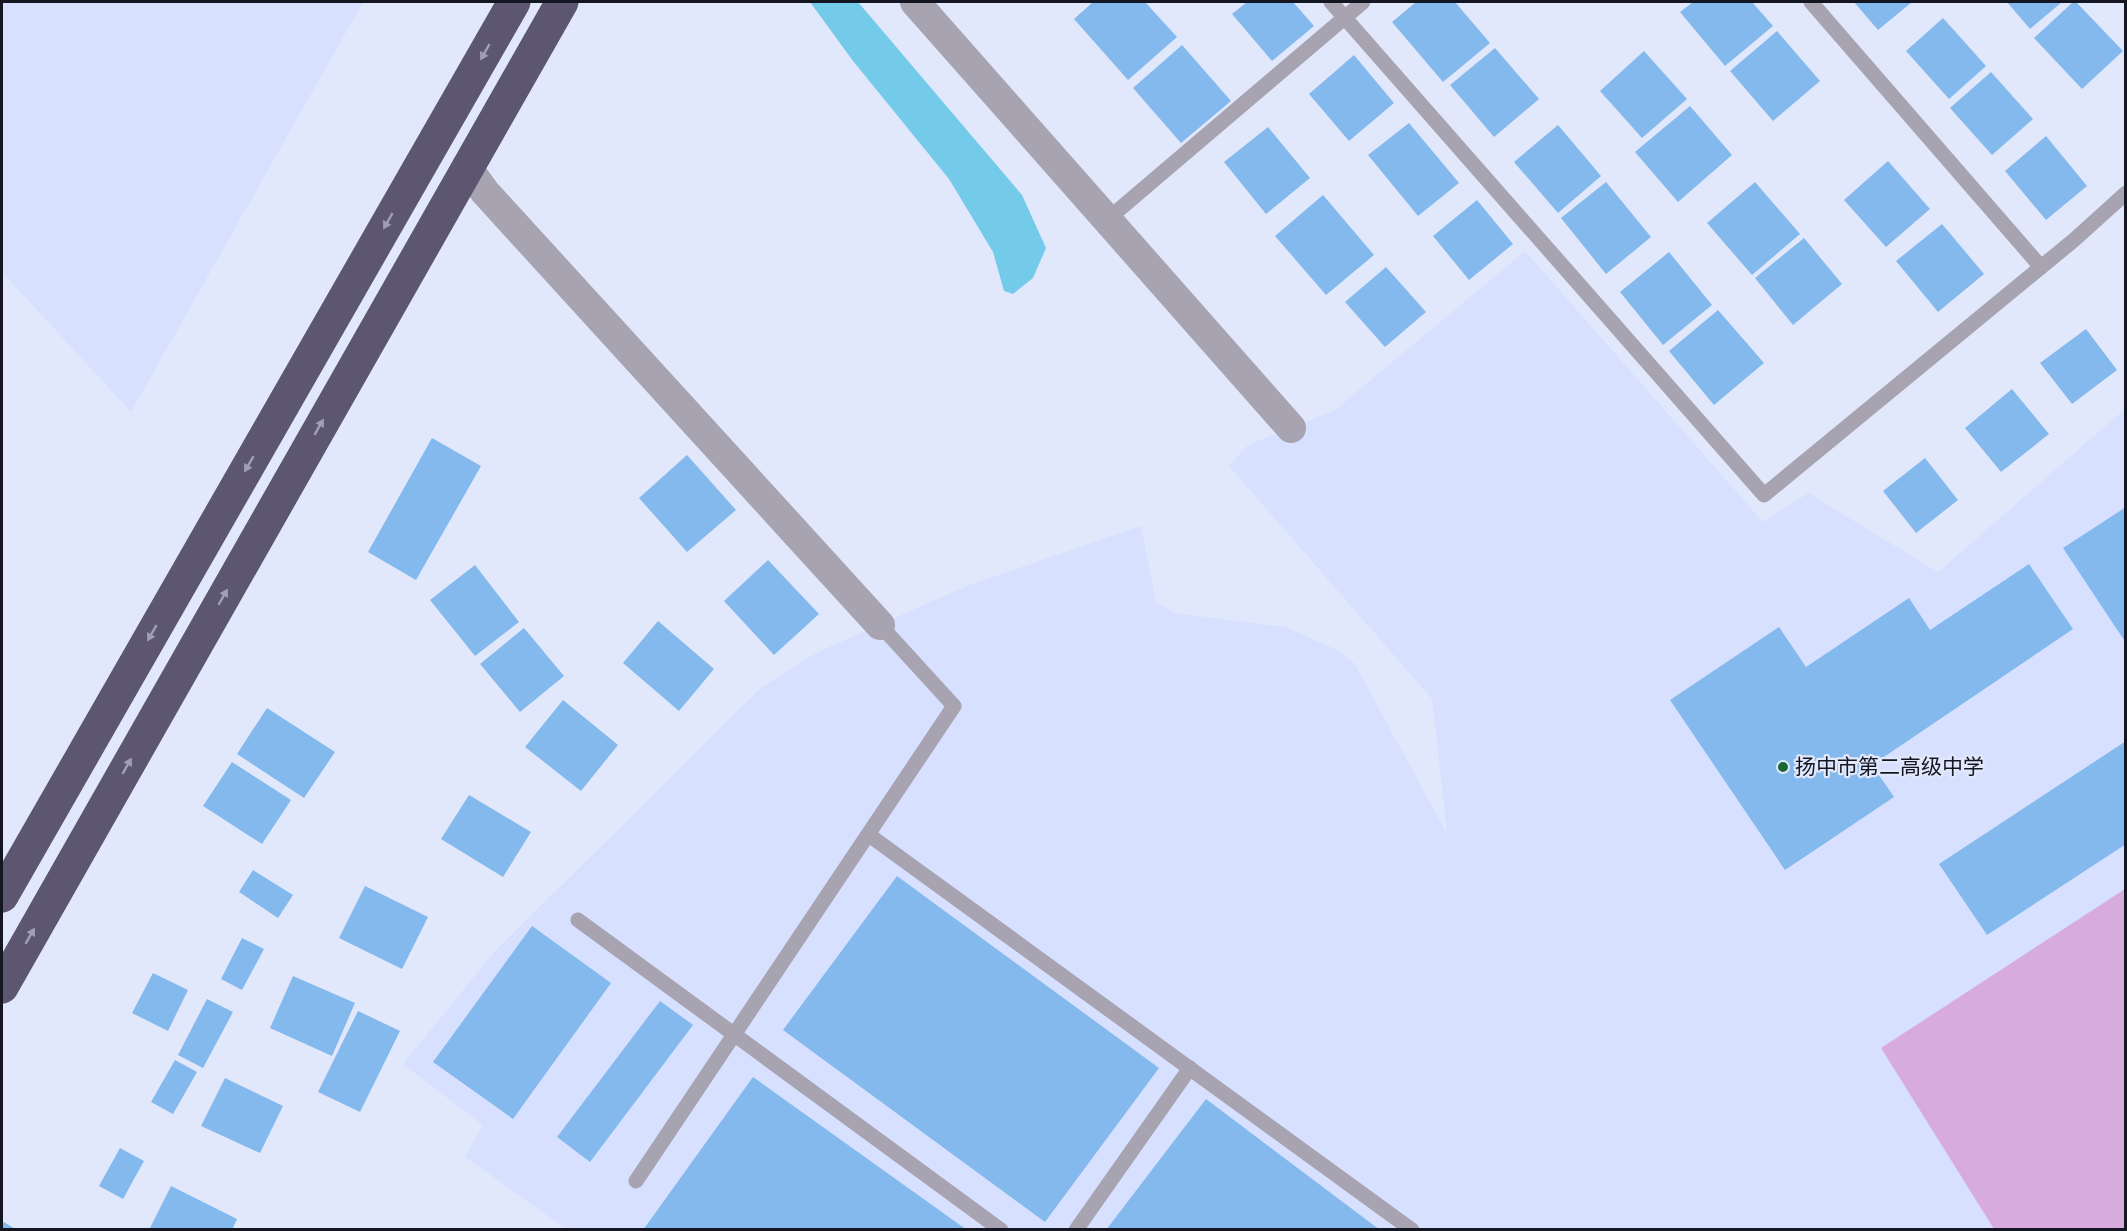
<svg xmlns="http://www.w3.org/2000/svg" width="2127" height="1231" font-family="Barlow,'Noto Sans SC',sans-serif">
  <style>
    .built { fill: #d7e0fe }
    .green { fill: #d7acdd }
    .water { fill: #74cae9 }
    .building { fill: #84b9ee }
    .lines { fill: none; stroke-linecap: round; stroke-linejoin: round }
    .lane { stroke: #a7a3b1; stroke-width: 15 }
    .street { stroke: #a7a3b1; stroke-width: 30 }
    .highway { stroke: #5d5671; stroke-width: 33 }
    .oneway { fill: #a09fb6 }
    .poi-dot { fill: #1b6736; stroke: #e2e8fb; stroke-width: 2 }
    .labels { text-anchor: middle; stroke-width: 4.5; stroke-linejoin: round; paint-order: stroke }
    .poi-label { font-size: 21px; fill: #141722; stroke: #e2e8fb; text-anchor: start }
  </style>
  <rect width="100%" height="100%" fill="#e2e8fb"/>
  <g class="built">
    <path d="M2,2H363L131,412L2,272Z"/>
    <path d="M1525,251L1763,522L1808,493L1938,572L2125,409V1229H566L465,1157L483,1125L403,1064L495,951L762,687L816,653L969,585L1141,526L1156,602L1175,613L1286,627L1339,651L1355,664L1447,834L1432,699L1229,466L1248,445L1335,410Z"/>
  </g>
  <path class="green" d="M2125,889V1229H1994L1881,1048Z"/>
  <path class="water" d="M810,2H858L1022,195L1046,248L1033,278L1013,294L1004,291L993,252L949,179L853,61Z"/>
  <g class="building">
    <path d="M1093,2H1145L1177,37L1128,80L1074,19Z"/>
    <path d="M1247,2H1293L1314,26L1272,61L1232,14Z"/>
    <path d="M1416,2H1455L1490,43L1443,82L1392,22Z"/>
    <path d="M1693,2H1752L1773,26L1725,66L1680,12Z"/>
    <path d="M1854,2H1912L1878,30Z"/>
    <path d="M2007,2H2062L2030,29Z"/>
    <path d="M2073,2H2076L2123,51L2082,89L2034,38Z"/>
    <path d="M1943,18L1986,66L1949,99L1906,51Z"/>
    <path d="M1777,31L1820,81L1773,121L1730,71Z"/>
    <path d="M1182,45L1231,101L1181,143L1133,88Z"/>
    <path d="M1495,48L1539,99L1494,137L1450,85Z"/>
    <path d="M1644,51L1687,99L1642,138L1600,91Z"/>
    <path d="M1354,55L1394,103L1349,141L1309,94Z"/>
    <path d="M1991,72L2033,119L1992,155L1950,108Z"/>
    <path d="M1690,106L1732,155L1678,202L1635,152Z"/>
    <path d="M1409,123L1459,183L1418,216L1368,155Z"/>
    <path d="M1558,125L1601,176L1558,213L1514,162Z"/>
    <path d="M1268,127L1310,178L1266,214L1224,162Z"/>
    <path d="M2046,136L2087,186L2046,220L2005,171Z"/>
    <path d="M1888,161L1930,209L1886,247L1844,200Z"/>
    <path d="M1606,182L1651,237L1606,274L1561,218Z"/>
    <path d="M1755,182L1800,234L1752,275L1707,223Z"/>
    <path d="M1323,195L1374,255L1326,295L1275,236Z"/>
    <path d="M1477,200L1513,244L1469,280L1433,236Z"/>
    <path d="M1942,224L1984,274L1938,312L1896,261Z"/>
    <path d="M1804,238L1842,284L1793,325L1755,278Z"/>
    <path d="M1669,252L1712,305L1663,345L1620,292Z"/>
    <path d="M1386,267L1426,312L1385,347L1345,302Z"/>
    <path d="M1718,310L1764,363L1714,405L1669,351Z"/>
    <path d="M2086,329L2117,370L2072,404L2040,363Z"/>
    <path d="M2012,389L2049,434L2001,472L1965,428Z"/>
    <path d="M432,438L481,466L416,580L368,552Z"/>
    <path d="M687,455L736,510L687,552L639,498Z"/>
    <path d="M1925,458L1958,500L1916,533L1883,491Z"/>
    <path d="M2126,507V643L2063,548Z"/>
    <path d="M768,560L819,614L774,655L724,601Z"/>
    <path d="M2029,564L2073,629L1872,765L1894,797L1785,870L1670,700L1779,627L1806,667L1909,598L1930,630Z"/>
    <path d="M475,565L519,622L475,656L430,600Z"/>
    <path d="M658,621L714,669L679,711L623,663Z"/>
    <path d="M524,628L564,676L520,712L480,664Z"/>
    <path d="M563,700L618,745L581,791L525,747Z"/>
    <path d="M267,708L335,752L304,798L237,754Z"/>
    <path d="M2126,741V844L1987,935L1939,864Z"/>
    <path d="M232,762L291,800L262,844L203,806Z"/>
    <path d="M469,795L531,832L503,877L441,839Z"/>
    <path d="M253,870L293,895L278,918L239,892Z"/>
    <path d="M897,876L1159,1068L1045,1222L783,1030Z"/>
    <path d="M365,886L428,917L402,969L339,938Z"/>
    <path d="M532,926L611,983L513,1119L433,1062Z"/>
    <path d="M242,938L264,949L242,990L221,979Z"/>
    <path d="M153,973L188,990L168,1031L132,1013Z"/>
    <path d="M293,976L355,1003L332,1056L270,1028Z"/>
    <path d="M207,999L233,1012L203,1068L178,1055Z"/>
    <path d="M660,1001L693,1025L590,1162L557,1137Z"/>
    <path d="M358,1011L400,1031L360,1112L318,1092Z"/>
    <path d="M175,1060L197,1072L173,1114L151,1102Z"/>
    <path d="M753,1077L967,1230H643Z"/>
    <path d="M225,1078L283,1106L260,1153L201,1126Z"/>
    <path d="M1206,1099L1380,1230H1106Z"/>
    <path d="M120,1148L144,1161L123,1199L99,1186Z"/>
    <path d="M171,1186L237,1219L232,1230H149Z"/>
    <path d="M2,1221L17,1230H2Z"/>
  </g>
  <g class="lines">
    <g class="lane">
      <path d="M1331,2L1764,495L2074,240L2126,193"/>
      <path d="M1811,2L2041,267"/>
      <path d="M1108,219L1363,2"/>
      <path d="M869,835L1412,1230"/>
      <path d="M578,920L1001,1230"/>
      <path d="M636,1181L954,706L880,625"/>
      <path d="M1076,1230L1190,1068"/>
    </g>
    <g class="street">
      <path d="M915,2L1291,428"/>
      <path d="M467,167L485,192L880,625"/>
    </g>
    <g class="highway">
      <path d="M2,896L514,2"/>
      <path d="M2,987L562,2"/>
    </g>
  </g>
  <defs><path id="oneway-solid" d="M-6-.8H1V-3.2L6.5 0L1 3.2V.8H-6Z" transform="scale(1.5)"/></defs>
  <g class="oneway">
    <use href="#oneway-solid" transform="translate(485 52) rotate(120)"/>
    <use href="#oneway-solid" transform="translate(388 221) rotate(120)"/>
    <use href="#oneway-solid" transform="translate(319 427) rotate(-60)"/>
    <use href="#oneway-solid" transform="translate(249 464) rotate(120)"/>
    <use href="#oneway-solid" transform="translate(223 597) rotate(-60)"/>
    <use href="#oneway-solid" transform="translate(152 633) rotate(120)"/>
    <use href="#oneway-solid" transform="translate(127 766) rotate(-60)"/>
    <use href="#oneway-solid" transform="translate(30 936) rotate(-60)"/>
  </g>
  <circle class="poi-dot" cx="1783" cy="767" r="6"/>
  <g class="labels">
    <g class="poi-label">
      <text x="1795" y="774">扬中市第二高级中学</text>
    </g>
  </g>
  <rect width="2127" height="1231" fill="none" stroke="#141722" stroke-width="6"/>
</svg>
